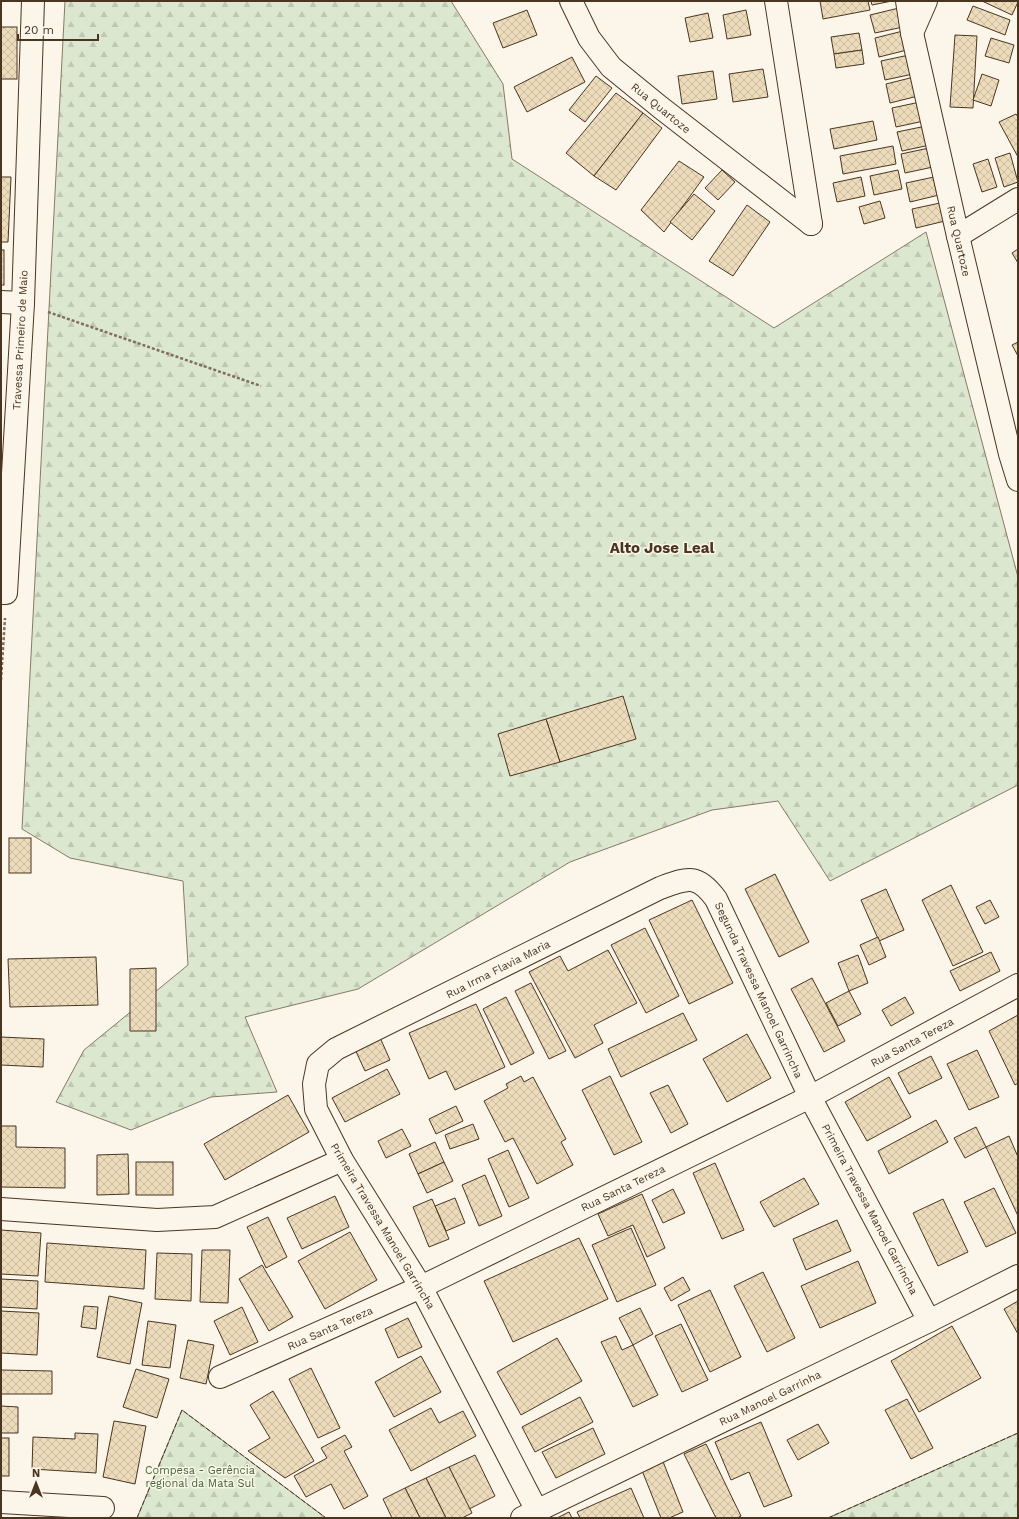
<svg xmlns="http://www.w3.org/2000/svg" width="1019" height="1519" font-family="'Work Sans',sans-serif">
  <style>
    .forest { fill: url(#forest-firs); stroke: #887966 }
    .building { fill: url(#building-cross-hatch); stroke: #4a3520 }
    .lines { fill: none; stroke-linecap: round; stroke-linejoin: round }
    .minor-casing { stroke: #4a3520; stroke-width: 24 }
    .path { stroke: #7f6f5c; stroke-width: 2.5; stroke-dasharray: 3 2; stroke-linecap: butt }
    .minor { stroke: #fbf6e9; stroke-width: 22 }
    .fence { stroke: #4a3520; stroke-width: 1; stroke-dasharray: 5 2; stroke-linecap: butt }
    .labels { text-anchor: middle; stroke-width: 3; stroke-linejoin: round; paint-order: stroke }
    .street-label { font-size: 11px; fill: #4a3520; stroke: #fbf6e9 }
    .park-label { font-size: 11px; fill: #436837; stroke: #fbf6e9 }
    .district-label { font-size: 15px; font-weight: bold; fill: #4a3520; stroke: #fbf6e9 }
  </style>
  <defs>
    <pattern id="forest-firs" width="22" height="20" patternUnits="userSpaceOnUse"><rect width="22" height="20" fill="#dce7d0"/><path d="M5 1l3.5 6h-7zM16 11l3.5 6h-7z" fill="#bec7b2"/></pattern>
    <pattern id="building-cross-hatch" width="8" height="8" patternUnits="userSpaceOnUse"><rect width="8" height="8" fill="#ecdcbc"/><path d="M0 0l8 8M0 8l8-8" fill="none" stroke="#ccbda1"/></pattern>
  </defs>
  <rect width="100%" height="100%" fill="#fbf6e9"/>
  <g class="forest">
    <path d="M65,1H451L503,84L512,159L774,328L926,232L1018,577V785L830,881L778,801L712,810L570,862L358,989L245,1017L277,1092L211,1097L131,1130L56,1102L84,1050L188,965L183,881L70,858L22,829Z"/>
    <path d="M182,1410L326,1518H137Z"/>
    <path d="M1018,1433V1518H828Z"/>
  </g>
  <g class="building">
    <path d="M820,1H868L870,10L823,19Z"/>
    <path d="M871,1H892L872,5Z"/>
    <path d="M982,1H1018V2L1012,15Z"/>
    <path d="M973,6L1010,20L1005,35L967,20Z"/>
    <path d="M899,8L903,27L875,33L870,15Z"/>
    <path d="M527,10L537,35L503,48L493,23Z"/>
    <path d="M746,10L751,35L727,39L723,15Z"/>
    <path d="M708,13L713,38L690,42L685,18Z"/>
    <rect x="1" y="27" width="16" height="52"/>
    <path d="M903,31L907,50L879,57L875,38Z"/>
    <path d="M859,33L862,50L834,54L831,37Z"/>
    <path d="M955,35L977,36L973,108L950,107Z"/>
    <path d="M991,38L1014,45L1009,63L985,56Z"/>
    <path d="M862,50L864,64L836,68L834,54Z"/>
    <path d="M909,55L913,74L885,80L881,61Z"/>
    <path d="M572,57L585,82L527,112L514,87Z"/>
    <path d="M763,69L768,97L733,102L729,74Z"/>
    <path d="M713,71L717,99L682,104L678,76Z"/>
    <path d="M982,74L999,80L991,106L973,100Z"/>
    <path d="M596,76L612,88L585,122L569,110Z"/>
    <path d="M914,77L918,96L890,103L886,84Z"/>
    <path d="M616,93L643,113L594,176L566,153Z"/>
    <path d="M920,102L924,121L896,127L892,108Z"/>
    <path d="M643,113L662,128L616,190L594,176Z"/>
    <path d="M1016,114L1018,117V157L999,122Z"/>
    <path d="M873,121L877,140L834,149L830,129Z"/>
    <path d="M926,126L930,145L902,151L897,132Z"/>
    <path d="M893,146L896,164L843,174L840,156Z"/>
    <path d="M929,148L933,167L905,173L901,154Z"/>
    <path d="M1010,153L1018,182L1004,187L995,158Z"/>
    <path d="M988,159L997,187L982,192L973,164Z"/>
    <path d="M679,161L704,177L664,232L641,210Z"/>
    <path d="M722,170L735,182L718,200L705,188Z"/>
    <path d="M898,170L902,189L874,195L870,176Z"/>
    <path d="M1,177H11L8,242H1Z"/>
    <path d="M861,177L865,196L837,202L833,183Z"/>
    <path d="M934,177L939,195L910,202L906,183Z"/>
    <path d="M694,194L715,211L692,240L670,222Z"/>
    <path d="M880,201L885,218L864,224L859,207Z"/>
    <path d="M940,203L945,221L916,228L912,209Z"/>
    <path d="M747,205L770,222L733,276L709,261Z"/>
    <path d="M1018,249V263L1012,253Z"/>
    <rect x="1" y="250" width="3" height="35"/>
    <path d="M1018,342V356L1012,345Z"/>
    <path d="M623,696L636,739L560,762L546,719Z"/>
    <path d="M546,719L560,762L510,776L498,734Z"/>
    <rect x="9" y="838" width="22" height="35"/>
    <path d="M775,874L809,942L779,957L745,889Z"/>
    <path d="M951,885L983,952L953,966L922,900Z"/>
    <path d="M886,889L904,930L879,941L861,900Z"/>
    <path d="M692,900L733,983L689,1004L649,920Z"/>
    <path d="M990,900L999,917L985,924L976,907Z"/>
    <path d="M645,928L679,996L646,1013L611,945Z"/>
    <path d="M878,937L886,957L869,965L860,945Z"/>
    <path d="M608,950L637,1003L594,1025L603,1043L575,1058L529,972L560,956L568,971Z"/>
    <path d="M991,952L1000,971L960,991L950,971Z"/>
    <path d="M858,955L868,983L849,991L838,963Z"/>
    <path d="M96,957L98,1005L10,1007L8,959Z"/>
    <path d="M156,968V1031H130V969Z"/>
    <path d="M812,978L845,1041L824,1052L791,989Z"/>
    <path d="M531,983L566,1051L549,1059L515,991Z"/>
    <path d="M849,991L861,1014L838,1026L826,1003Z"/>
    <path d="M506,997L534,1053L511,1065L483,1009Z"/>
    <path d="M905,997L914,1013L891,1026L882,1010Z"/>
    <path d="M476,1004L505,1067L455,1090L446,1071L429,1079L409,1033Z"/>
    <path d="M683,1013L697,1040L621,1077L608,1049Z"/>
    <path d="M1018,1015V1083L1015,1085L989,1031Z"/>
    <path d="M378,1033L390,1060L365,1071L353,1045Z"/>
    <path d="M747,1034L771,1078L727,1102L703,1059Z"/>
    <path d="M1,1037L44,1039L43,1067L1,1065Z"/>
    <path d="M977,1050L999,1097L969,1110L947,1064Z"/>
    <path d="M931,1056L942,1078L909,1094L898,1073Z"/>
    <path d="M387,1069L400,1094L345,1122L332,1098Z"/>
    <path d="M521,1076L524,1082L533,1077L566,1139L561,1142L573,1165L537,1184L513,1138L505,1142L484,1101L508,1088L506,1084Z"/>
    <path d="M610,1076L642,1142L614,1155L582,1090Z"/>
    <path d="M889,1077L911,1117L867,1141L845,1102Z"/>
    <path d="M668,1085L688,1124L671,1133L650,1093Z"/>
    <path d="M288,1095L309,1132L225,1180L204,1144Z"/>
    <path d="M456,1106L463,1121L436,1134L429,1119Z"/>
    <path d="M936,1120L948,1142L889,1174L878,1151Z"/>
    <path d="M473,1124L479,1139L450,1149L445,1135Z"/>
    <path d="M1,1126H16V1147L65,1148V1188L1,1187Z"/>
    <path d="M976,1127L986,1147L965,1158L954,1138Z"/>
    <path d="M402,1129L411,1146L386,1158L378,1141Z"/>
    <path d="M1009,1136L1018,1157V1216L986,1147Z"/>
    <path d="M435,1142L444,1162L418,1174L409,1154Z"/>
    <path d="M508,1150L529,1198L509,1207L488,1159Z"/>
    <path d="M128,1154L129,1194L97,1195V1155Z"/>
    <rect x="136" y="1162" width="37" height="33"/>
    <path d="M444,1162L453,1181L427,1193L418,1174Z"/>
    <path d="M715,1163L744,1230L722,1239L693,1173Z"/>
    <path d="M485,1175L502,1216L479,1226L462,1185Z"/>
    <path d="M804,1178L819,1204L774,1227L760,1202Z"/>
    <path d="M994,1188L1016,1233L986,1247L964,1202Z"/>
    <path d="M673,1189L685,1213L663,1223L652,1200Z"/>
    <path d="M642,1194L665,1248L647,1257L633,1225L608,1236L598,1214Z"/>
    <path d="M335,1196L349,1227L302,1249L287,1218Z"/>
    <path d="M455,1198L465,1223L446,1231L435,1206Z"/>
    <path d="M432,1199L449,1239L429,1247L413,1207Z"/>
    <path d="M943,1199L968,1252L938,1266L913,1213Z"/>
    <path d="M268,1217L287,1257L266,1268L247,1227Z"/>
    <path d="M837,1220L851,1251L806,1270L793,1239Z"/>
    <path d="M631,1228L656,1285L617,1302L592,1245Z"/>
    <path d="M1,1230L41,1233L38,1276L1,1274Z"/>
    <path d="M350,1232L377,1280L325,1309L298,1261Z"/>
    <path d="M579,1238L608,1299L513,1342L484,1281Z"/>
    <path d="M47,1243L146,1250L144,1289L45,1282Z"/>
    <path d="M202,1250H230L228,1303L200,1302Z"/>
    <path d="M157,1253L192,1254L191,1301L155,1299Z"/>
    <path d="M858,1261L876,1303L820,1328L801,1286Z"/>
    <path d="M262,1265L293,1317L269,1331L239,1279Z"/>
    <path d="M763,1272L795,1338L767,1352L734,1286Z"/>
    <path d="M683,1277L690,1290L671,1301L664,1288Z"/>
    <path d="M1,1279L38,1281L37,1309L1,1307Z"/>
    <path d="M710,1290L741,1357L710,1372L678,1305Z"/>
    <path d="M109,1296L142,1303L130,1364L97,1357Z"/>
    <path d="M1018,1301V1334L1004,1309Z"/>
    <path d="M84,1306L98,1307L96,1329L81,1327Z"/>
    <path d="M242,1307L258,1342L230,1355L214,1321Z"/>
    <path d="M640,1308L653,1334L633,1345L619,1318Z"/>
    <path d="M1,1311L39,1313L37,1355L1,1353Z"/>
    <path d="M408,1318L422,1347L398,1358L385,1329Z"/>
    <path d="M148,1321L176,1325L170,1368L142,1365Z"/>
    <path d="M681,1324L708,1380L682,1392L655,1336Z"/>
    <path d="M952,1326L981,1378L919,1412L891,1361Z"/>
    <path d="M616,1336L622,1350L633,1345L658,1395L633,1407L601,1342Z"/>
    <path d="M557,1338L582,1381L521,1415L497,1372Z"/>
    <path d="M188,1340L214,1345L206,1384L180,1378Z"/>
    <path d="M421,1356L441,1392L394,1417L375,1382Z"/>
    <path d="M311,1368L340,1428L318,1438L289,1379Z"/>
    <path d="M136,1369L169,1379L157,1418L123,1407Z"/>
    <path d="M1,1370L52,1371V1394H1Z"/>
    <path d="M273,1391L314,1461L285,1478L248,1451L270,1438L250,1405Z"/>
    <path d="M580,1397L593,1422L535,1452L522,1427Z"/>
    <path d="M907,1399L933,1448L911,1459L885,1410Z"/>
    <path d="M1,1406L18,1407V1433H1Z"/>
    <path d="M431,1408L439,1423L463,1411L476,1436L411,1471L389,1430Z"/>
    <path d="M114,1421L146,1426L135,1484L103,1477Z"/>
    <path d="M761,1422L792,1496L764,1507L749,1472L731,1480L715,1442Z"/>
    <path d="M818,1424L829,1443L798,1460L787,1440Z"/>
    <path d="M593,1428L605,1454L556,1478L542,1452Z"/>
    <path d="M75,1433L98,1434L96,1473L32,1469L33,1437L75,1439Z"/>
    <path d="M345,1435L352,1447L344,1451L368,1496L344,1509L331,1484L306,1497L294,1476L327,1458L321,1448Z"/>
    <rect x="1" y="1438" width="8" height="38"/>
    <path d="M706,1444L741,1516L737,1518H716L684,1454Z"/>
    <path d="M475,1455L495,1496L469,1509L449,1467Z"/>
    <path d="M662,1459L683,1512L669,1518H661L641,1468Z"/>
    <path d="M449,1467L472,1513L462,1518H446L426,1478Z"/>
    <path d="M426,1478L446,1518H420L405,1488Z"/>
    <path d="M405,1488L420,1518H392L383,1499Z"/>
    <path d="M631,1488L644,1518H580L577,1512Z"/>
    <path d="M569,1512L572,1518H557Z"/>
  </g>
  <g class="lines">
    <defs>
      <g id="minor">
        <path d="M571,1L589,38L611,67L660,107L811,224"/>
        <path d="M776,1L811,224"/>
        <path d="M907,1L912,33L958,236L1010,454L1018,480"/>
        <path d="M912,33L926,1"/>
        <path d="M958,236L1018,199"/>
        <path d="M1,302L23,303"/>
        <path d="M1,593H6L23,303L33,1"/>
        <path d="M1,1209L157,1220L215,1217L342,1160"/>
        <path d="M220,1377L421,1287L810,1097L1018,985"/>
        <path d="M1,1502L103,1508"/>
        <path d="M537,1511L421,1287L342,1160L316,1109L314,1084L318,1064L336,1049L660,888C687,878 697,873 716,899L810,1097L929,1321"/>
        <path d="M522,1518L929,1321L1018,1276"/>
      </g>
    </defs>
    <use href="#minor" class="minor-casing"/>
    <g class="path">
      <path d="M48,312L261,386"/>
      <path d="M1,680L5,618"/>
    </g>
    <use href="#minor" class="minor"/>
    <g class="fence">
      <path d="M137,1518L182,1410L326,1518"/>
      <path d="M828,1518L1018,1433"/>
    </g>
  </g>
  <g class="labels">
    <g class="street-label">
      <text transform="translate(661 108) rotate(39)" y="4">Rua Quartoze</text>
      <text transform="translate(959 241) rotate(77)" y="4">Rua Quartoze</text>
      <text transform="translate(20 340) rotate(-87)" y="4">Travessa Primeiro de Maio</text>
      <text transform="translate(498 969) rotate(-27)" y="4">Rua Irma Flavia Maria</text>
      <text transform="translate(759 990) rotate(65)" y="4">Segunda Travessa Manoel Garrincha</text>
      <text transform="translate(912 1042) rotate(-28)" y="4">Rua Santa Tereza</text>
      <text transform="translate(623 1188) rotate(-26)" y="4">Rua Santa Tereza</text>
      <text transform="translate(870 1209) rotate(62)" y="4">Primeira Travessa Manoel Garrincha</text>
      <text transform="translate(383 1226) rotate(59)" y="4">Primeira Travessa Manoel Garrincha</text>
      <text transform="translate(330 1328) rotate(-24)" y="4">Rua Santa Tereza</text>
      <text transform="translate(770 1398) rotate(-26)" y="4">Rua Manoel Garrinha</text>
    </g>
    <g class="park-label">
      <text x="200" y="1474">Compesa - Gerência<tspan x="200" dy="13">regional da Mata Sul</tspan></text>
    </g>
    <g class="district-label">
      <text x="662" y="553">Alto Jose Leal</text>
    </g>
  </g>
  <rect width="1019" height="1519" fill="none" stroke="#4a3520" stroke-width="4"/>
  <g transform="translate(36 1483)" stroke="#fbf6e9" stroke-width="3" paint-order="stroke">
  <path d="M0-3L7 15L0 10L-7 15Z" fill="#4a3520"/>
  <text y="-6" font-size="11" font-weight="bold" text-anchor="middle" fill="#4a3520">N</text>
  </g>
  <path d="M18 34v6h80v-6" fill="none" stroke="#4a3520" stroke-width="2"/>
  <text x="24" y="34" font-size="12" fill="#4a3520" stroke="#fbf6e9" stroke-width="3" paint-order="stroke">20 m</text>
</svg>
